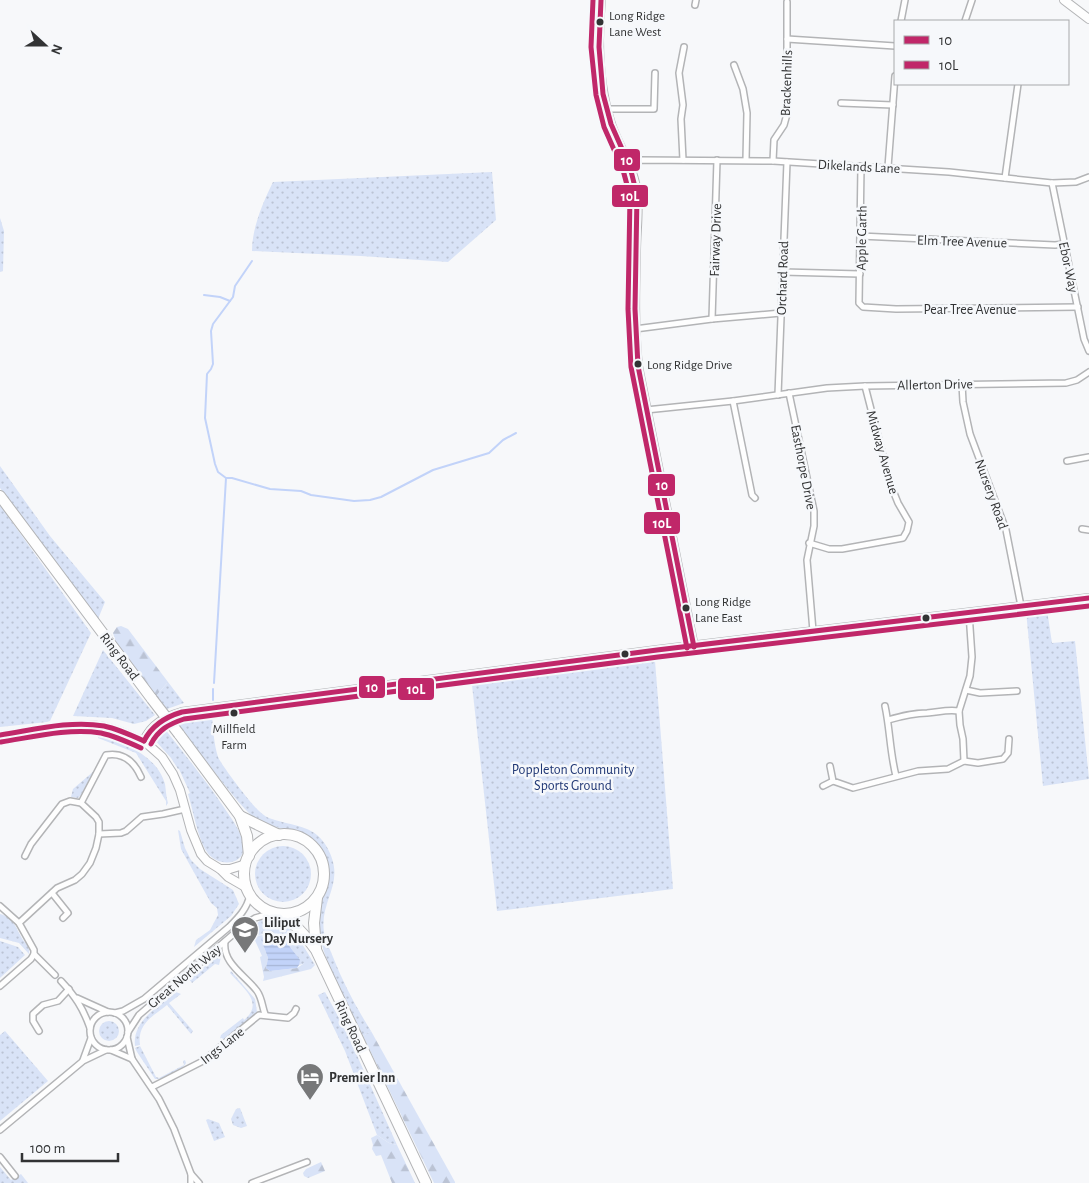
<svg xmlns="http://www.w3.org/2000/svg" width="1089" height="1183" font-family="'Alegreya Sans',sans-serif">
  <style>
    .green { fill: url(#green-dots) }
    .forest { fill: url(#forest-firs) }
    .water { fill: url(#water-rules) }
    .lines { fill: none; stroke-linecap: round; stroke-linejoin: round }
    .stream { stroke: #c2d3f9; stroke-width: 2 }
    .street-casing { stroke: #b3b4b6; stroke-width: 8 }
    .secondary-casing { stroke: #b3b4b6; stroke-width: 10 }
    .highway-casing { stroke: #b3b4b6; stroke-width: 12 }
    .street { stroke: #fefefe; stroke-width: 5 }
    .secondary { stroke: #fefefe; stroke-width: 8 }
    .highway { stroke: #fefefe; stroke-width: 10 }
    .highway-bridge-casing { stroke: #b3b4b6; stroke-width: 12; stroke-linecap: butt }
    .highway-bridge { stroke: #fefefe; stroke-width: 10 }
    .bus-1-casing { stroke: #f6f8fb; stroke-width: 9 }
    .bus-2-casing { stroke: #f6f8fb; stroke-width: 9 }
    .bus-1 { stroke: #c02769; stroke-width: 5 }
    .bus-2 { stroke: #c02769; stroke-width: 5 }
    .bus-dot { fill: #323334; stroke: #f6f8fb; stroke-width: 2 }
    .labels { text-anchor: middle; stroke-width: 5; stroke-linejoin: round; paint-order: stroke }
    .bus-label { font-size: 13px; fill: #323334; stroke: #f6f8fb; text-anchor: start }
    .street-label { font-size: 14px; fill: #323334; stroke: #f6f8fb }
    .park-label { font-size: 14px; fill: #213875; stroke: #f6f8fb }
    .poi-label { font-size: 14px; font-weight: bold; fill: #323334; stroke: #f6f8fb; text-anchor: start }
    .line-badge { stroke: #f6f8fb; stroke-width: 2 }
    .badge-label { font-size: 14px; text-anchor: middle; font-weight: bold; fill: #fff }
  </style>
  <defs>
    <pattern id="green-dots" width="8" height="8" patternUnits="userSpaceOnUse" patternTransform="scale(1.25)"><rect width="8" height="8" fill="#d9e3f7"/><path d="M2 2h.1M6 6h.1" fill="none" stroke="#bbc3d4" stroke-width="1.8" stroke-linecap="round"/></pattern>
    <pattern id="forest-firs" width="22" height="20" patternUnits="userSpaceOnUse" patternTransform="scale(1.25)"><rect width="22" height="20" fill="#d9e3f7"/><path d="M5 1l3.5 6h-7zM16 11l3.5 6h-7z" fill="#bbc3d4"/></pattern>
    <pattern id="water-rules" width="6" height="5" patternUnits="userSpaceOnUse" patternTransform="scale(1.25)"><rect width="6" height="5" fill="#c2d3f9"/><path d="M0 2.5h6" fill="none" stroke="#a7b6d6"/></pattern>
  </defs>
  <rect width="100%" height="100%" fill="#f7f8fa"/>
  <g class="green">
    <path d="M492,172L496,220L448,262L361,256L252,251C252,228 263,202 273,182Z"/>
    <path d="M0,218L4,231L3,271L0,272Z"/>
    <path d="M0,466L50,536L105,602L98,619L0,488Z"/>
    <path d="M0,505L91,633L50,721L47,722L0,727Z"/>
    <path d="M1047,610L1052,643L1075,641L1089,779L1043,786L1026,611Z"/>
    <path d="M103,650L155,715L146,721L134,724L112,718L73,716Z"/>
    <path d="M655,661L673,889L497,911L472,685Z"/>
    <path d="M168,682L184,703L167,709L156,696Z"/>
    <path d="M212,715C213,729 214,744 218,757C222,766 251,804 259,811C263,815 268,818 272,819C292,826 313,825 325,844C349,882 319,898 324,932C325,940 330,949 333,957C343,983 356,1007 371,1031L363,1036C349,1005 319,955 318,923C318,896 338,871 318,846C302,826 273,832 253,817C242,807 232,794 223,783C206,762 190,741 174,719L189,716Z"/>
    <path d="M161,724C182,751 204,778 223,806C231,818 240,829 243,843C248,866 217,868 207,852C198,839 193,810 188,794L190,793L179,769H178L171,758L153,738L154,731Z"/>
    <path d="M99,737C125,742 157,756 165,784C166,790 166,797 168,803L166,806V801L136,753L98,738Z"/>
    <path d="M94,771L81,795L78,798L71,797L73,789Z"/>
    <path d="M178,830L180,831L185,848L191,860L200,869L233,890L239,904L231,916L194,947L196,940L210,930L218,915L217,908L211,903L181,849Z"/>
    <circle cx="283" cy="874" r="28"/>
    <path d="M0,914C14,918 16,928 23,940C27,945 30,947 29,954L19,943L0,938Z"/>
    <path d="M262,919C292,921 301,942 315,965L306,963L299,965C300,956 282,935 273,933C268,932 258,936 253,936L248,931Z"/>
    <path d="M0,941L18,947L25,955L0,978Z"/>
    <path d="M219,955L221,957L219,965L215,964L192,983L189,979Z"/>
    <path d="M231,971L255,999L257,1012L253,1018L221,1043L219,1042L221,1035L243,1018L244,1020C265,1003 243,988 230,973Z"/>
    <path d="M176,992L181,994L169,1003L193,1031L191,1034L167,1005C152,1017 137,1024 140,1045L135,1046C132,1021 158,1007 176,992Z"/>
    <path d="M325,992L347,1033L397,1145L389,1143L377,1135L345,1051L318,995Z"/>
    <circle cx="109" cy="1031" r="10"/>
    <path d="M5,1031L48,1081L0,1121V1035Z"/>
    <path d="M140,1046L156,1077L159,1078L184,1065L183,1061L185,1060L186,1063C181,1072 165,1079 155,1079L137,1052L135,1048Z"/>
    <path d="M240,1108L247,1126L241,1128L233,1125L231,1119L236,1109Z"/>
    <path d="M208,1119L219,1123L225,1137L214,1141L206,1120Z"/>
    <path d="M0,1167L11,1180L21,1174L28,1183H0Z"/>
  </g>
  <g class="forest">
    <path d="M121,626L128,629L168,682L156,696L116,643L113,633L117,627Z"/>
    <path d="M264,935L261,939L268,958L266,968L270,971L297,968L306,962L315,965L311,969L263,981L264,977L260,957L262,956L253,936Z"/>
    <path d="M371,1031L455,1182V1183H434L363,1036Z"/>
    <path d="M377,1135L389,1143L397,1145L415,1183H392L381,1155L376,1156L372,1149L373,1145L371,1138Z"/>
    <path d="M321,1162L325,1171L308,1178L304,1176L303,1173L306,1169Z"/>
  </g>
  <path class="water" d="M271,932L284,939L300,960L299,965L297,968L270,971L266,968L268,958L261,939L264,935Z"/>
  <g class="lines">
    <g class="stream">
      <path d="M204,295L220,297L230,301"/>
      <path d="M226,478H232L270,489L301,491L311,495L354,501L370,500L381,497L433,470L489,453L503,440L516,433"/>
      <path d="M214,683L226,478L218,472L215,464L205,418L207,374L211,369L213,364L211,331L213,324L233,297L235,286L252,261"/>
      <path d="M213,700V689"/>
    </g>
    <defs>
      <g id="street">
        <path d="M695,5L696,0"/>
        <path d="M901,21L905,0"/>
        <path d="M965,21L972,0"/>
        <path d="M787,39L895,46"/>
        <path d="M734,65L743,89L747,113L746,160"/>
        <path d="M841,103L893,105"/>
        <path d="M607,109H654L655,73"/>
        <path d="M683,160L681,119L683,105L679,73L684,47"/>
        <path d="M773,161L774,140L784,125L787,114V2"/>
        <path d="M629,165L640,160L773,161L949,172L1052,183L1076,182L1089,177"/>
        <path d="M861,166L859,303L863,307L896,309L1078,307"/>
        <path d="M888,167L895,76"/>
        <path d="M1005,178L1018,84"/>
        <path d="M1052,183L1084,339L1089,351"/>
        <path d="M860,236L1055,245L1064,244"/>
        <path d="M783,272L860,274"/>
        <path d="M712,319L717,160"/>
        <path d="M635,329L712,319L781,313"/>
        <path d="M962,384L963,402L970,434L1006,530L1021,606"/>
        <path d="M789,393L814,511V526L807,560L813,631"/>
        <path d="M778,395L787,162"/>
        <path d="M733,401L752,495L755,498"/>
        <path d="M646,410L733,401L827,388L865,386L1066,383L1077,380L1089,372"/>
        <path d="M1067,461L1089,457"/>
        <path d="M1082,529L1089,530"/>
        <path d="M809,543L829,549H842L903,538L907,531L909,522L898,503L890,483L865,386"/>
        <path d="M966,690L980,693L1017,691"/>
        <path d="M885,706C890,729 890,753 896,776"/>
        <path d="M888,720C902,716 913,713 927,713C939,712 948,709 959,711"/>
        <path d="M0,735C27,731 78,720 104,726C118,729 131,735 144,741"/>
        <path d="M964,761L963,739L960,725L959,711L970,676L972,657L969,613"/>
        <path d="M830,766L833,781L853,788L918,771L948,769L964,761L978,763L1003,759L1008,753L1009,739"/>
        <path d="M823,786L833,781"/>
        <path d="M81,803L106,755C123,752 134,761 141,777"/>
        <path d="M99,834L121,833L126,831L142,817L163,814L185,809"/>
        <path d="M52,893L68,913L63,918"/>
        <path d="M0,906L19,923L34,950V954L55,975"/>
        <path d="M19,923L57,888L75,880L82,874L90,863L96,848L99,834V822L96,817L81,803L70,801L62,804L31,844L25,856"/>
        <path d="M225,942C222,963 246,976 257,991C262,998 262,1006 265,1014"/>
        <path d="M61,981C75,996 83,1008 90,1028"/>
        <path d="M0,986L31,959L34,954"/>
        <path d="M77,998L108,1012"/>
        <circle cx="109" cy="1031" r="19"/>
        <path d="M115,1013L123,1011L144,999L229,927C238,918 247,909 250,895"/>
        <path d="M39,1031L33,1021V1014L43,1005L58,1001L69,989"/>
        <path d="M128,1032L139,1015L244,925L255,918L273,913"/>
        <path d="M127,1037L132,1059L159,1099L174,1129L191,1174V1183"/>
        <path d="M111,1050L132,1059"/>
        <path d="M83,1060L91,1038"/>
        <path d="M152,1087L203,1061L259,1015L288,1018L294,1013L296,1009"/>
        <path d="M0,1130L83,1061L106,1050"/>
        <path d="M0,1157L15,1176"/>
        <path d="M191,1174L199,1183"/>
        <path d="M252,1183L307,1162"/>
      </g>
      <g id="secondary">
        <path d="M601,0C597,42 598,84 611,124C619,148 635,169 637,195C639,213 636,233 636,252C635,290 634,327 638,366L694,647"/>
        <path d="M1064,0L1089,19"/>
        <path d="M220,869H230L246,864"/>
        <path d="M247,888L228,877L220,869L207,861L201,854L191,830L180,790L173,774L162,757L144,741C151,724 165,717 182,712L657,650L1089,598"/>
      </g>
      <g id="highway">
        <path d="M0,496L152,699"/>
        <path d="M179,734L240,816L247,836L249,856"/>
        <path d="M240,816L279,835"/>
        <circle cx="284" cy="874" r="40"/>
        <path d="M278,914C294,922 305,935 316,950L426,1183"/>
        <path d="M316,949L314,923L317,898"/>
      </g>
    </defs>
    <use href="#street" class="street-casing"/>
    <use href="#secondary" class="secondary-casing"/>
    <use href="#highway" class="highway-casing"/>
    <use href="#street" class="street"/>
    <use href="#secondary" class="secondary"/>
    <use href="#highway" class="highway"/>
    <defs>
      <path id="highway-bridge" d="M152,699L179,734"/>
    </defs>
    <use href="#highway-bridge" class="highway-bridge-casing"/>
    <use href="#highway-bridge" class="highway-bridge"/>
    <defs>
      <g id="bus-1">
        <path d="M601,0L599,47L603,94L611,124L630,167L637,195L635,309L638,366L694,647"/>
        <path d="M0,735C33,730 70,720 104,726C118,729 131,735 144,741"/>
        <path d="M144,741C152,725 165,717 182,712L657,650L1089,598"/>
      </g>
      <g id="bus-2">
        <path d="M593,0L591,47L596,95L604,127L623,170L630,196L628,309L631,367L687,648"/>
        <path d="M1,742C33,737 68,728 101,733C115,736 128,742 141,748"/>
        <path d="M151,744C158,730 169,724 184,719L658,657L1089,606"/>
      </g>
    </defs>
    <use href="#bus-1" class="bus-1-casing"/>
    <use href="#bus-2" class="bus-2-casing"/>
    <use href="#bus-1" class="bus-1"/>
    <use href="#bus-2" class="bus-2"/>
  </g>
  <defs>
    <symbol id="school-pin" viewBox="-11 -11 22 30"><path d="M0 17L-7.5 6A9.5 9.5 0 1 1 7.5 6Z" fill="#777879" stroke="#f6f8fb"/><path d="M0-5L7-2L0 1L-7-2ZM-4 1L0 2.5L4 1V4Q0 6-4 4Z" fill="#fff"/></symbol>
    <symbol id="hotel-pin" viewBox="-11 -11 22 30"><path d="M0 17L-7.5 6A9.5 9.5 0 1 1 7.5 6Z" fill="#777879" stroke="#f6f8fb"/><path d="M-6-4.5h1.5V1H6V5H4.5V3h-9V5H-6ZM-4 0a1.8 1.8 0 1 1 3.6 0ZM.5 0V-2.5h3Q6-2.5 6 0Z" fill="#fff"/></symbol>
  </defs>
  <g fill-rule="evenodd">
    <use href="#school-pin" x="229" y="914" width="32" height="43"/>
    <use href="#hotel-pin" x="294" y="1061" width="32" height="43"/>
  </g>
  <g class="bus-dot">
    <circle cx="600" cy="22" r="4.5"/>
    <circle cx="638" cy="364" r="4.5"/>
    <circle cx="686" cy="608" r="4.5"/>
    <circle cx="926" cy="618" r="4.5"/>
    <circle cx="625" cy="654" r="4.5"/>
    <circle cx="234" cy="713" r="4.5"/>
  </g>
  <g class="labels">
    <g class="bus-label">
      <text x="609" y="20">Long Ridge<tspan x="609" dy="16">Lane West</tspan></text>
      <text x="647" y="369">Long Ridge Drive</text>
      <text x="695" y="606">Long Ridge<tspan x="695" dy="16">Lane East</tspan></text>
      <text x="234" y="733" text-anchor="middle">Millfield<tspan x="234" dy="16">Farm</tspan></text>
    </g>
    <g class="street-label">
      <text transform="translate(786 83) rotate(-88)" y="5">Brackenhills</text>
      <text transform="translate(859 166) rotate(3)" y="5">Dikelands Lane</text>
      <text transform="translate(861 238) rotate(-89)" y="5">Apple Garth</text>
      <text transform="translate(715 240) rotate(-88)" y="5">Fairway Drive</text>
      <text transform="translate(962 241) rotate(2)" y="5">Elm Tree Avenue</text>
      <text transform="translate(1069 267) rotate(78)" y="5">Ebor Way</text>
      <text transform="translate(782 278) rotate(-88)" y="5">Orchard Road</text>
      <text x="970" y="314">Pear Tree Avenue</text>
      <text transform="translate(935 384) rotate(-1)" y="5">Allerton Drive</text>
      <text transform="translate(883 452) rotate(74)" y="5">Midway Avenue</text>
      <text transform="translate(804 467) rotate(79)" y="5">Easthorpe Drive</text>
      <text transform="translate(992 494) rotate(70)" y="5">Nursery Road</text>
      <text transform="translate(120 656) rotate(53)" y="5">Ring Road</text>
      <text transform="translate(184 976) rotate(-40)" y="5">Great North Way</text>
      <text transform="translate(351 1026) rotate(65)" y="5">Ring Road</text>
      <text transform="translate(222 1045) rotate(-38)" y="5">Ings Lane</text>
    </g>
    <g class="park-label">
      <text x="573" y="774">Poppleton Community<tspan x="573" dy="16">Sports Ground</tspan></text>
    </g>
    <g class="poi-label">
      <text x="264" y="927">Liliput<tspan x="264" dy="16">Day Nursery</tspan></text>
      <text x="329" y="1082">Premier Inn</text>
    </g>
  </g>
  <g class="line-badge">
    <rect x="613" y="148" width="28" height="24" rx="5" fill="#c02769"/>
    <rect x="611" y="184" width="38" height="24" rx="5" fill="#c02769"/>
    <rect x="647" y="473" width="29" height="24" rx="5" fill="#c02769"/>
    <rect x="643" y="511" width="38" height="24" rx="5" fill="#c02769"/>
    <rect x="358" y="675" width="28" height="24" rx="5" fill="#c02769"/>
    <rect x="397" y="677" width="38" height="24" rx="5" fill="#c02769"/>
  </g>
  <g class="badge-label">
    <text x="627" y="165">10</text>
    <text x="630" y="201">10L</text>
    <text x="662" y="490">10</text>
    <text x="662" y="528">10L</text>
    <text x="372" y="692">10</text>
    <text x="416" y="694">10L</text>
  </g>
  <rect x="894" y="20" width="175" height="65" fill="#f6f8fb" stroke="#a8a9ab"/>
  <rect x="904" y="36" width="25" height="8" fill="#c02769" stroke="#a8a9ab"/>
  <text x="939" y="45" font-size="15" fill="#323334">10</text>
  <rect x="904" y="61" width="25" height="8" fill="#c02769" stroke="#a8a9ab"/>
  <text x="939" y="70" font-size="15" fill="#323334">10L</text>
  <g transform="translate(45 45) rotate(111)" stroke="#f6f8fb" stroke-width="4" paint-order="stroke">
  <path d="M0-4L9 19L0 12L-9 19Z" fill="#323334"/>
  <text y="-8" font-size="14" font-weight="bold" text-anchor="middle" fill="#323334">N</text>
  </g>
  <path d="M22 1153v8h96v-8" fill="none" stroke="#323334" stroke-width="2.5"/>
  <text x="30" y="1153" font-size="15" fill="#323334" stroke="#f6f8fb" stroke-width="4" paint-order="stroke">100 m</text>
</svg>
